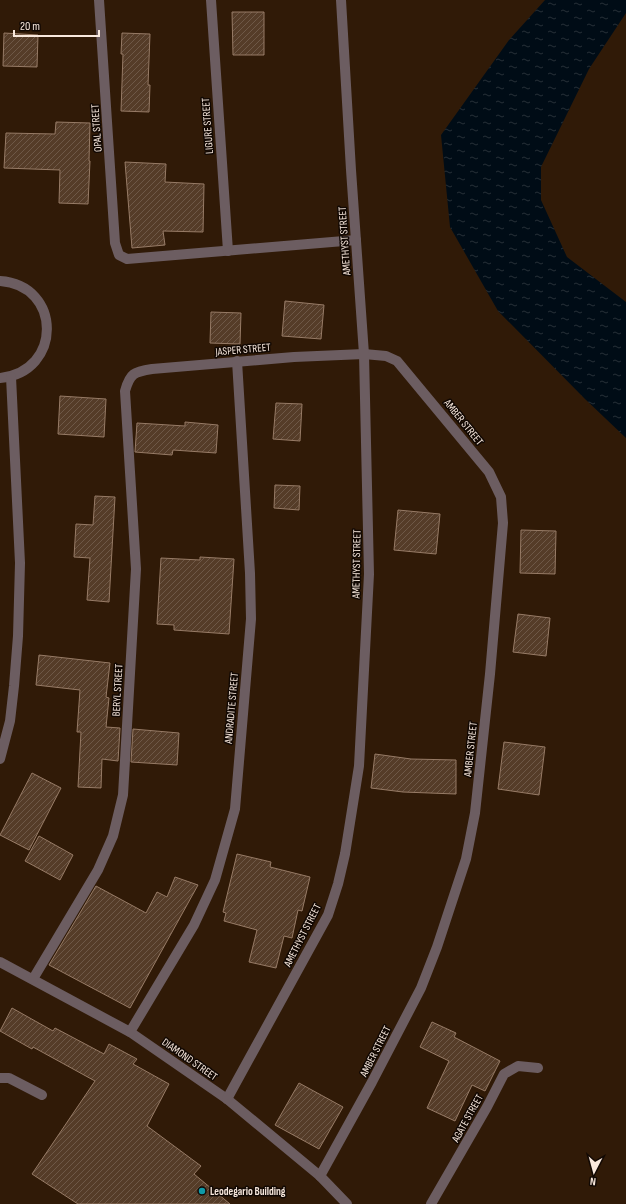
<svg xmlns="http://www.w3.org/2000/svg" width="626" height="1204" font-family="'Sofia Sans Condensed',sans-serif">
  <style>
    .water { fill: url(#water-ripples) }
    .building { fill: url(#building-hatch); stroke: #977b66 }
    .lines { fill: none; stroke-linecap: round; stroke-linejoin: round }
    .service { stroke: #6c5d61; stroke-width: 10 }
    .minor { stroke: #6c5d61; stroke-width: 10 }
    .culture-dot { fill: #0f9aa8; stroke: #110803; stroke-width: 1.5 }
    .labels { text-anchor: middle; stroke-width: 3; stroke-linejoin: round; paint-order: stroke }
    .street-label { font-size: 11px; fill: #f8e8dd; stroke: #110803 }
    .poi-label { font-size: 11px; font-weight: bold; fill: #f8e8dd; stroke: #110803; text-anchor: start }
  </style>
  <defs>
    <pattern id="water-ripples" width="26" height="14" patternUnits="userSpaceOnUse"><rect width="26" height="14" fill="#000c16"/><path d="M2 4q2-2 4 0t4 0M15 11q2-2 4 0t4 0" fill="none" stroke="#262f37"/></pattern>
    <pattern id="building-hatch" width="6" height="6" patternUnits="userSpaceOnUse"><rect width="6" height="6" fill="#553c28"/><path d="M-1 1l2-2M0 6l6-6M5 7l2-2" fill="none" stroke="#6e5847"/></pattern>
  </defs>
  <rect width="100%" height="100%" fill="#301a07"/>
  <path class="water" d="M545,0H626V13L589,69L541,167V200L567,257L626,302V438L585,399L498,311L450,227L441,135L509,40Z"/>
  <g class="building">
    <path d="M232,12H264V55H233Z"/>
    <path d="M4,33L38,35L37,67L3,66Z"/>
    <path d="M122,33L150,34L148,85H150L149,112L121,111L123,54H121Z"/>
    <path d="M56,122L90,123L89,161H90L88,204L59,203L60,170L4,168L6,133L55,134Z"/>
    <path d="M125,162L166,164L165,182L204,184L203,232L163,231L165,245L132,248Z"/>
    <path d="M285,301L324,305L321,339L282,336Z"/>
    <path d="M211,312L241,313L240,344L210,343Z"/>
    <path d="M60,396L106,399L104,437L58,434Z"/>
    <path d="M276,403L302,404L300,441L273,439Z"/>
    <path d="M185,422L218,425L216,453L173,450L172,455L135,452L137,423L185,426Z"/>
    <path d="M275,485L300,486L299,510L274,508Z"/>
    <path d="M95,496L115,497L109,602L87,600L90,558L74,557L76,524L93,525Z"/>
    <path d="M398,510L440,514L436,554L394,550Z"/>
    <path d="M521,530L556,531L555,574L520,573Z"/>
    <path d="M200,557L234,559L229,634L174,630V625L157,624L161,558L200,560Z"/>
    <path d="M518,614L550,618L546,656L513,652Z"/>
    <path d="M39,655L110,663L106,697L109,698L106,727L120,728L118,761L102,759L101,788L78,787L81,732H77L80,690L36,685Z"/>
    <path d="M133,729L179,733L177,765L131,762Z"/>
    <path d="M504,742L545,747L539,795L498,789Z"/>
    <path d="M375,754L411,759L456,760V794L403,792L371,788Z"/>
    <path d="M32,773L61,788L29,850L0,835Z"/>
    <path d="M39,836L73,855L60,880L25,861Z"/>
    <path d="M237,854L271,862L270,867L310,877L302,911L298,910L292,938L284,936L276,968L249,962L257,930L224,921L226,913L223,912Z"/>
    <path d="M175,877L198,885L130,1008L49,965L96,886L146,913L157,892L167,897Z"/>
    <path d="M12,1008L53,1031L55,1028L104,1054L109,1044L137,1059L133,1064L169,1084L147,1126L201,1166L194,1174L230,1204H78L32,1174L95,1081L33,1047L32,1049L0,1031Z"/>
    <path d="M432,1022L456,1033L454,1037L500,1061L485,1091L472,1085L455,1121L427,1108L449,1061L420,1047Z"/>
    <path d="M299,1083L343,1107L319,1149L275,1125Z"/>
  </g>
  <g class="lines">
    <path class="service" d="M0,1078H9L42,1095"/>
    <g class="minor">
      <path d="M99,0L115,243L119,255L127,259L356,240"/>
      <path d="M211,0L228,251"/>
      <path d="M0,281C62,285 63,372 0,378"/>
      <path d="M0,759L10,721L14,686L18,636L20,563L11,377"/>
      <path d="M0,962L130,1032L227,1099L320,1176L347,1204"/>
      <path d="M33,979L98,870L113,836L123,795L136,569L125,391C130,373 134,372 152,369L294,357L364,354L386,356L397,361L489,472L501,497L503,523L490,674L475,813L466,859L437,947L421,988L372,1082L320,1176"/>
      <path d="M130,1032L194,925L215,880L235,809L251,619L250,573L237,361"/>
      <path d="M227,1099L328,915L338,884L345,854L359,766L369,574L364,354L351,170L341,0"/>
      <path d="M431,1204L487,1107L504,1074L518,1066L538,1068"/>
    </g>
  </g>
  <circle class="culture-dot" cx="202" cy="1191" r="4"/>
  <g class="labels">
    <g class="street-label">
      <text transform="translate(207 126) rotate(-94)" y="4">LIGURE STREET</text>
      <text transform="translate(96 128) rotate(-94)" y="4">OPAL STREET</text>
      <text transform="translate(344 241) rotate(-94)" y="4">AMETHYST STREET</text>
      <text transform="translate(243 349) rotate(-5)" y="4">JASPER STREET</text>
      <text transform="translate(464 422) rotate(51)" y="4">AMBER STREET</text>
      <text transform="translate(356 564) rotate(-89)" y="4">AMETHYST STREET</text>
      <text transform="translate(117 690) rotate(-87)" y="4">BERYL STREET</text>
      <text transform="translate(231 708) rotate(-85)" y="4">ANDRADITE STREET</text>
      <text transform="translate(470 749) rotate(-84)" y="4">AMBER STREET</text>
      <text transform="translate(302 935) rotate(-63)" y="4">AMETHYST STREET</text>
      <text transform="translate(375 1051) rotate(-63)" y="4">AMBER STREET</text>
      <text transform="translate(190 1059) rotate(35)" y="4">DIAMOND STREET</text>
      <text transform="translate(467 1118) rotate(-61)" y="4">AGATE STREET</text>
    </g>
    <g class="poi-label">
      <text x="210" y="1195">Leodegario Building</text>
    </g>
  </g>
  <g transform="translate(594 1172) rotate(186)" stroke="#110803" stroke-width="3" paint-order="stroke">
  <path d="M0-3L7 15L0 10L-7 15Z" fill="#f8e8dd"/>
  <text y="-6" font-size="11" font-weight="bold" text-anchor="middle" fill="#f8e8dd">N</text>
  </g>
  <path d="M14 30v6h85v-6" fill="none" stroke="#f8e8dd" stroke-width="2"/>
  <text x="20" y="30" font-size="12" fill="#f8e8dd" stroke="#110803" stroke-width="3" paint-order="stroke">20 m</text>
</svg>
